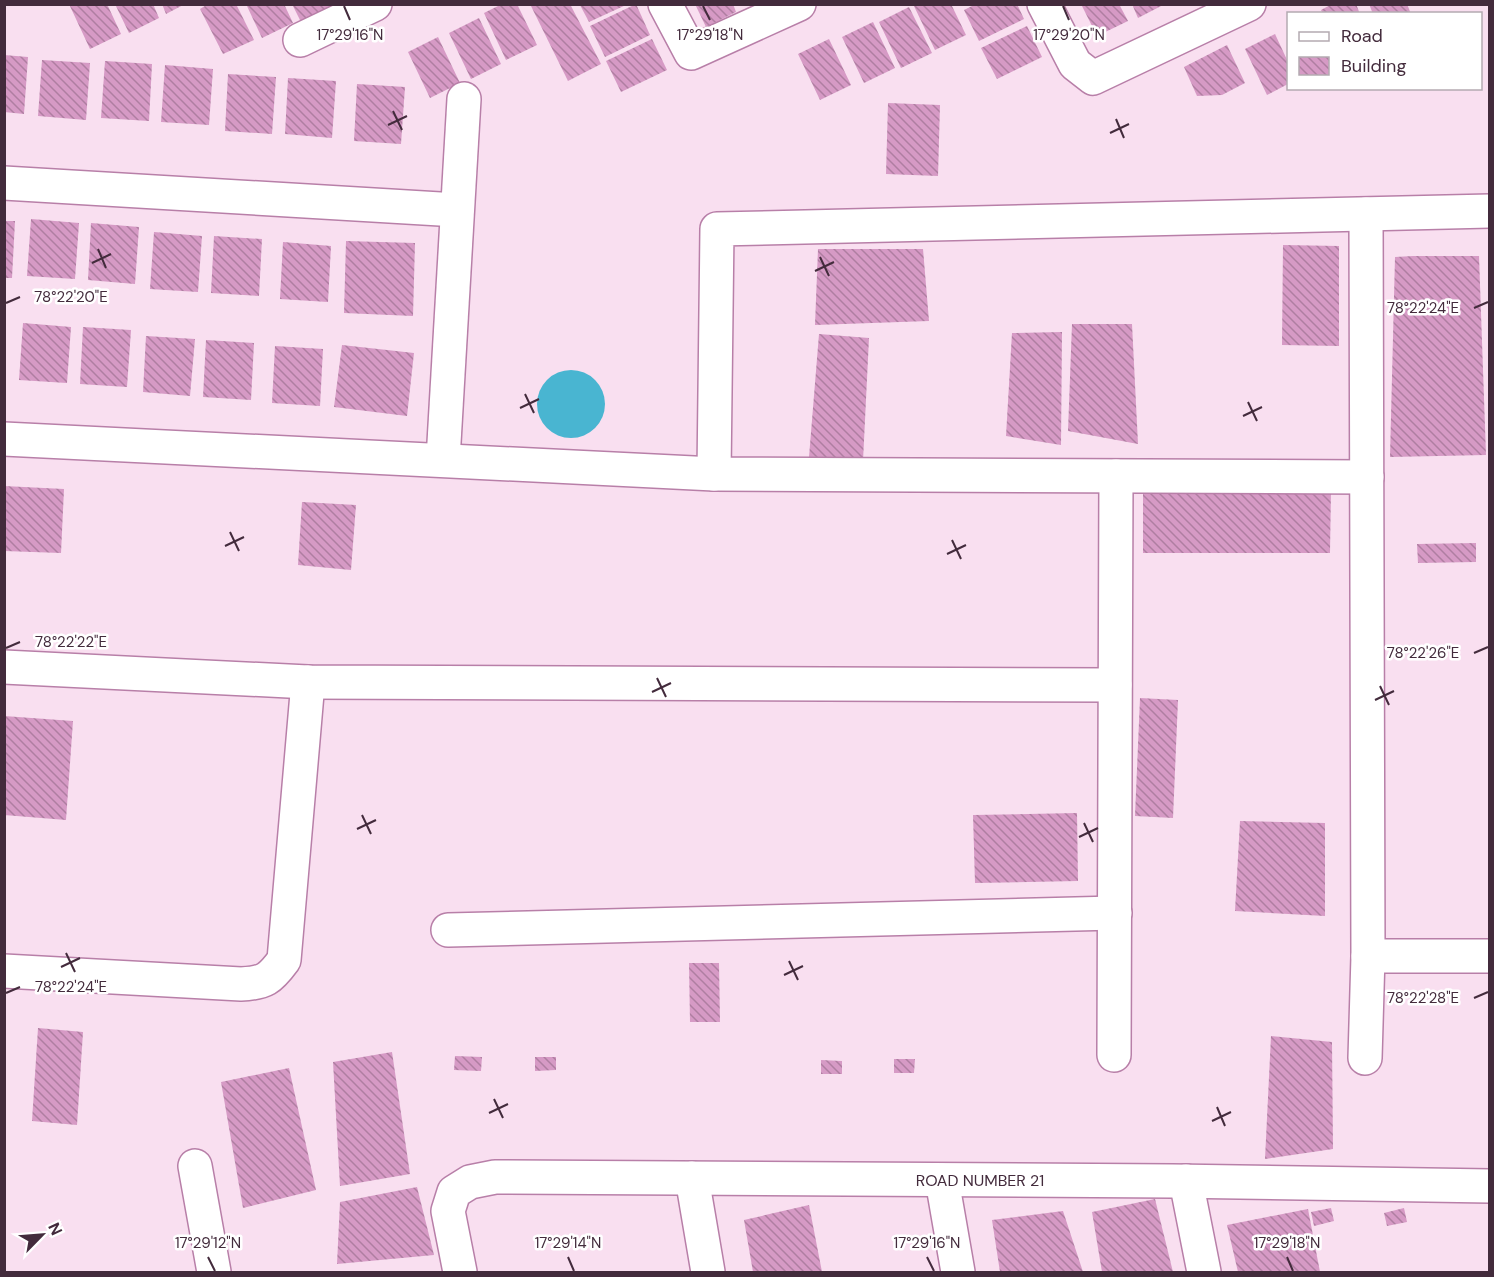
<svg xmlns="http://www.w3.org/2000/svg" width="1494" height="1277" font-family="'DM Sans',sans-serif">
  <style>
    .water { fill: #49b5d1 }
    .building { fill: url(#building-back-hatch) }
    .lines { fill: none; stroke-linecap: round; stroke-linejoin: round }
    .street-casing { stroke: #b87fa8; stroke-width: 36 }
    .street { stroke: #fff; stroke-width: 33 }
    .ticks { fill: none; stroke: #432b3c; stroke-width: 2 }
    .labels { text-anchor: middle; stroke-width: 5; stroke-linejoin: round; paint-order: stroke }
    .street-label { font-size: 16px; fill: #432b3c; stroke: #fff }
    .ticks-label { font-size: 15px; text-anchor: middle; fill: #432b3c; stroke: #fff; stroke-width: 5; stroke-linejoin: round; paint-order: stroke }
  </style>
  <defs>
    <pattern id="building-back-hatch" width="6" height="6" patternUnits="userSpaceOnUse" patternTransform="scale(1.5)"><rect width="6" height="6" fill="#d69ac5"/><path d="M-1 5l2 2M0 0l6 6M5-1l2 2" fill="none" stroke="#af7ea1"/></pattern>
  </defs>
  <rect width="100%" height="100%" fill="#f9dff0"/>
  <circle class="water" cx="571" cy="404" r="34"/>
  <g class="building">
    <path d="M69,4H107L121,34L90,49Z"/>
    <path d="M115,4H153L159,18L129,33Z"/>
    <path d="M162,4H185L166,14Z"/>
    <path d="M208,4H236L254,40L223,54L200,9Z"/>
    <path d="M246,4H284L293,23L262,38Z"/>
    <path d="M292,4H330L331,7L301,22Z"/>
    <path d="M502,4H517L537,45L506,60L484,13Z"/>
    <path d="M534,4H570L601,64L568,81L531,6Z"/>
    <path d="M636,4L650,35L605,57L590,26Z"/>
    <path d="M695,4H733L736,12L706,27Z"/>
    <path d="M913,4H951L966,35L935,50Z"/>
    <path d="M976,4H1017L1024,19L979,41L964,10Z"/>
    <path d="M1081,4H1119L1128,21L1097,36Z"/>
    <path d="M1132,4H1165L1138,18Z"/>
    <path d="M1332,4H1356L1360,14H1323L1321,10Z"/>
    <path d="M1369,4H1407L1411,14H1373Z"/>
    <path d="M580,5H626L589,22Z"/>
    <path d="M909,7L932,53L901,68L879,22Z"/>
    <path d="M479,18L501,64L471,79L449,33Z"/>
    <path d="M873,22L895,68L864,83L842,37Z"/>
    <path d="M1027,26L1042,57L997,79L981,48Z"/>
    <path d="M1275,34L1288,62V84L1267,95L1245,49Z"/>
    <path d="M438,37L460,83L430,98L408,52Z"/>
    <path d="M652,39L667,70L621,92L606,61Z"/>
    <path d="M829,39L851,85L820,100L798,54Z"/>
    <path d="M1227,45L1245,83L1222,95L1197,96L1184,67Z"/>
    <path d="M4,55L28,57L24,114L4,112Z"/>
    <path d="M42,60L90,63L86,120L38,116Z"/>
    <path d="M105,61L152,64L149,121L101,118Z"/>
    <path d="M165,65L213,69L209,125L161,122Z"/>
    <path d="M228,74L276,77L272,134L225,131Z"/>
    <path d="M288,78L336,81L332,138L285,134Z"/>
    <path d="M357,84L405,87L401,144L354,141Z"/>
    <path d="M888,103L940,105L938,176L886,174Z"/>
    <path d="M31,219L79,223L75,279L27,276Z"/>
    <path d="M4,221H15L12,278H4Z"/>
    <path d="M91,223L139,227L135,284L88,280Z"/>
    <path d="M154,232L202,236L198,292L150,289Z"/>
    <path d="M214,236L262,239L259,296L211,293Z"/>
    <path d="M346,241L415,243L413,316L344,313Z"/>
    <path d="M283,242L331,246L328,302L280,299Z"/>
    <path d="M1283,245L1339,246V346L1282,345Z"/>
    <path d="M818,249H923L929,321L815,325Z"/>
    <path d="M1413,256H1479L1486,455L1390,457L1395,257Z"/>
    <path d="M23,323L71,327L67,383L19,380Z"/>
    <path d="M1072,324H1132L1138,444L1068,431Z"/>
    <path d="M83,327L131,330L127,387L80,384Z"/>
    <path d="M1062,332L1061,445L1006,436L1012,333Z"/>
    <path d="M819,334L869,338L863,461L809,457Z"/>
    <path d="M146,336L195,339L190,396L143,392Z"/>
    <path d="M206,340L254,343L251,400L203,397Z"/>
    <path d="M342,345L414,353L407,416L334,407Z"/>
    <path d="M275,346L323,349L320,406L272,403Z"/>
    <path d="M1143,485L1331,490L1330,553H1143Z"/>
    <path d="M4,486L64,489L61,553L4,551Z"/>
    <path d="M302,502L356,505L351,570L298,565Z"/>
    <path d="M1476,543V562L1418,563L1417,544Z"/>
    <path d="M1140,698L1178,700L1173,818L1135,816Z"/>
    <path d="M4,716L73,721L66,820L4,815Z"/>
    <path d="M1077,813L1078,881L975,883L973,815Z"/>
    <path d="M1240,821L1325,823V916L1235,911Z"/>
    <path d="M689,963H719L720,1022H690Z"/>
    <path d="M38,1028L83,1032L77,1125L32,1121Z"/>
    <path d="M1271,1036L1332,1042L1333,1149L1265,1159Z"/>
    <path d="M392,1052L410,1174L340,1186L333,1062Z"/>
    <path d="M455,1056L482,1057L481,1071L454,1070Z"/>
    <path d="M535,1057H556V1070L535,1071Z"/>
    <path d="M894,1059H915L914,1073H894Z"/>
    <path d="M821,1060L842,1061V1074H821Z"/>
    <path d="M289,1068L316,1190L243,1208L221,1082Z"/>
    <path d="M417,1187L434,1255L337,1264L340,1202Z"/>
    <path d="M1155,1199L1173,1272H1102L1092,1212Z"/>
    <path d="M809,1205L822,1272H753L744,1220Z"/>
    <path d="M1331,1208L1334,1221L1314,1226L1311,1212Z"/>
    <path d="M1404,1208L1407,1222L1387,1226L1384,1213Z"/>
    <path d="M1308,1209L1320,1272H1238L1227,1225Z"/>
    <path d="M1063,1211L1083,1272H1000L992,1220Z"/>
  </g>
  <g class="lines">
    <defs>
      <g id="street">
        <path d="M665,4L691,53L799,4"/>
        <path d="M1044,4L1075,64L1093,78L1249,4"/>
        <path d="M300,40L375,4"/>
        <path d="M4,183L457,210"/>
        <path d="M1366,214L1368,956H1490"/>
        <path d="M4,439L714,474L1367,477"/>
        <path d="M443,460L464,99"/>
        <path d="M714,474L717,229L1490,211"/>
        <path d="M4,667L308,682L1115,685"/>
        <path d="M448,930L1115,913"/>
        <path d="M4,971L241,984C265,983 270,979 284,960L308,682"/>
        <path d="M1114,1055L1116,476"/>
        <path d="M1365,1058L1368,956"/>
        <path d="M195,1166L214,1272"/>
        <path d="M692,1178L708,1272"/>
        <path d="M942,1180L958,1272"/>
        <path d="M1186,1181L1204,1272"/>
        <path d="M460,1272L448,1211L454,1192L470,1182L495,1177L1173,1181L1490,1186"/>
      </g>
    </defs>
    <use href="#street" class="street-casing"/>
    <use href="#street" class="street"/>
  </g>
  <path class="ticks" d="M344,6L350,20M703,6L710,20M1063,6L1069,20M393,111L402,130M1116,119L1124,138M388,125L407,116M1110,133L1129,124M98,249L106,268M820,257L829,276M92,263L111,254M815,271L834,262M6,303L20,297M1474,308L1488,302M525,394L534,413M1248,402L1257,421M520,408L539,399M1243,416L1262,407M230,532L239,551M952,540L961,559M225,546L244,537M947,554L966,545M6,648L20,642M1474,653L1488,647M657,678L666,697M1380,686L1389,705M652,692L671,683M1375,700L1394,691M362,815L371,834M1084,823L1093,842M357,829L376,820M1079,837L1098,828M66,953L75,972M789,961L798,980M61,967L80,958M784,975L803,966M6,993L20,987M1474,998L1488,992M494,1099L503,1118M1217,1107L1225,1126M489,1113L508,1104M1212,1121L1231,1112M208,1257L215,1271M568,1257L574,1271M927,1257L934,1271M1287,1257L1293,1271"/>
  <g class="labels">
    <g class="street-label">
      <text x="980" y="1186">ROAD NUMBER 21</text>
    </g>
  </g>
  <g class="ticks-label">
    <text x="350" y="40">17°29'16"N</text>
    <text x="710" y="40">17°29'18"N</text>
    <text x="1069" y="40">17°29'20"N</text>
    <text x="71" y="302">78°22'20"E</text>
    <text x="1423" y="313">78°22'24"E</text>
    <text x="71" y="647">78°22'22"E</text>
    <text x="1423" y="658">78°22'26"E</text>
    <text x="71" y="992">78°22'24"E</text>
    <text x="1423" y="1003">78°22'28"E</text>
    <text x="208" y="1248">17°29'12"N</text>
    <text x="568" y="1248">17°29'14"N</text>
    <text x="927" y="1248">17°29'16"N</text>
    <text x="1287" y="1248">17°29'18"N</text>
  </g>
  <rect width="1494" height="1277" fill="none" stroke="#432b3c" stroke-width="12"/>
  <rect x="1287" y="12" width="195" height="78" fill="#ffffff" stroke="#b4aab1" stroke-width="1.5"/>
  <rect x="1299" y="32" width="30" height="9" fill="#ffffff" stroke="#b4aab1" stroke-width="1.5"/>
  <text x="1341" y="42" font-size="18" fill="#432b3c">Road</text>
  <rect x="1299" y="57" width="30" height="18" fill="url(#building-back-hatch)" stroke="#b4aab1" stroke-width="1.5"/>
  <text x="1341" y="72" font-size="18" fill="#432b3c">Building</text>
  <g transform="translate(42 1235) rotate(65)" stroke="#ffffff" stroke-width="4.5" paint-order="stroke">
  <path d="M0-4.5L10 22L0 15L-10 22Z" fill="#432b3c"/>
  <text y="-9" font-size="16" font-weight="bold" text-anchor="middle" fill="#432b3c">N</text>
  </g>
</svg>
